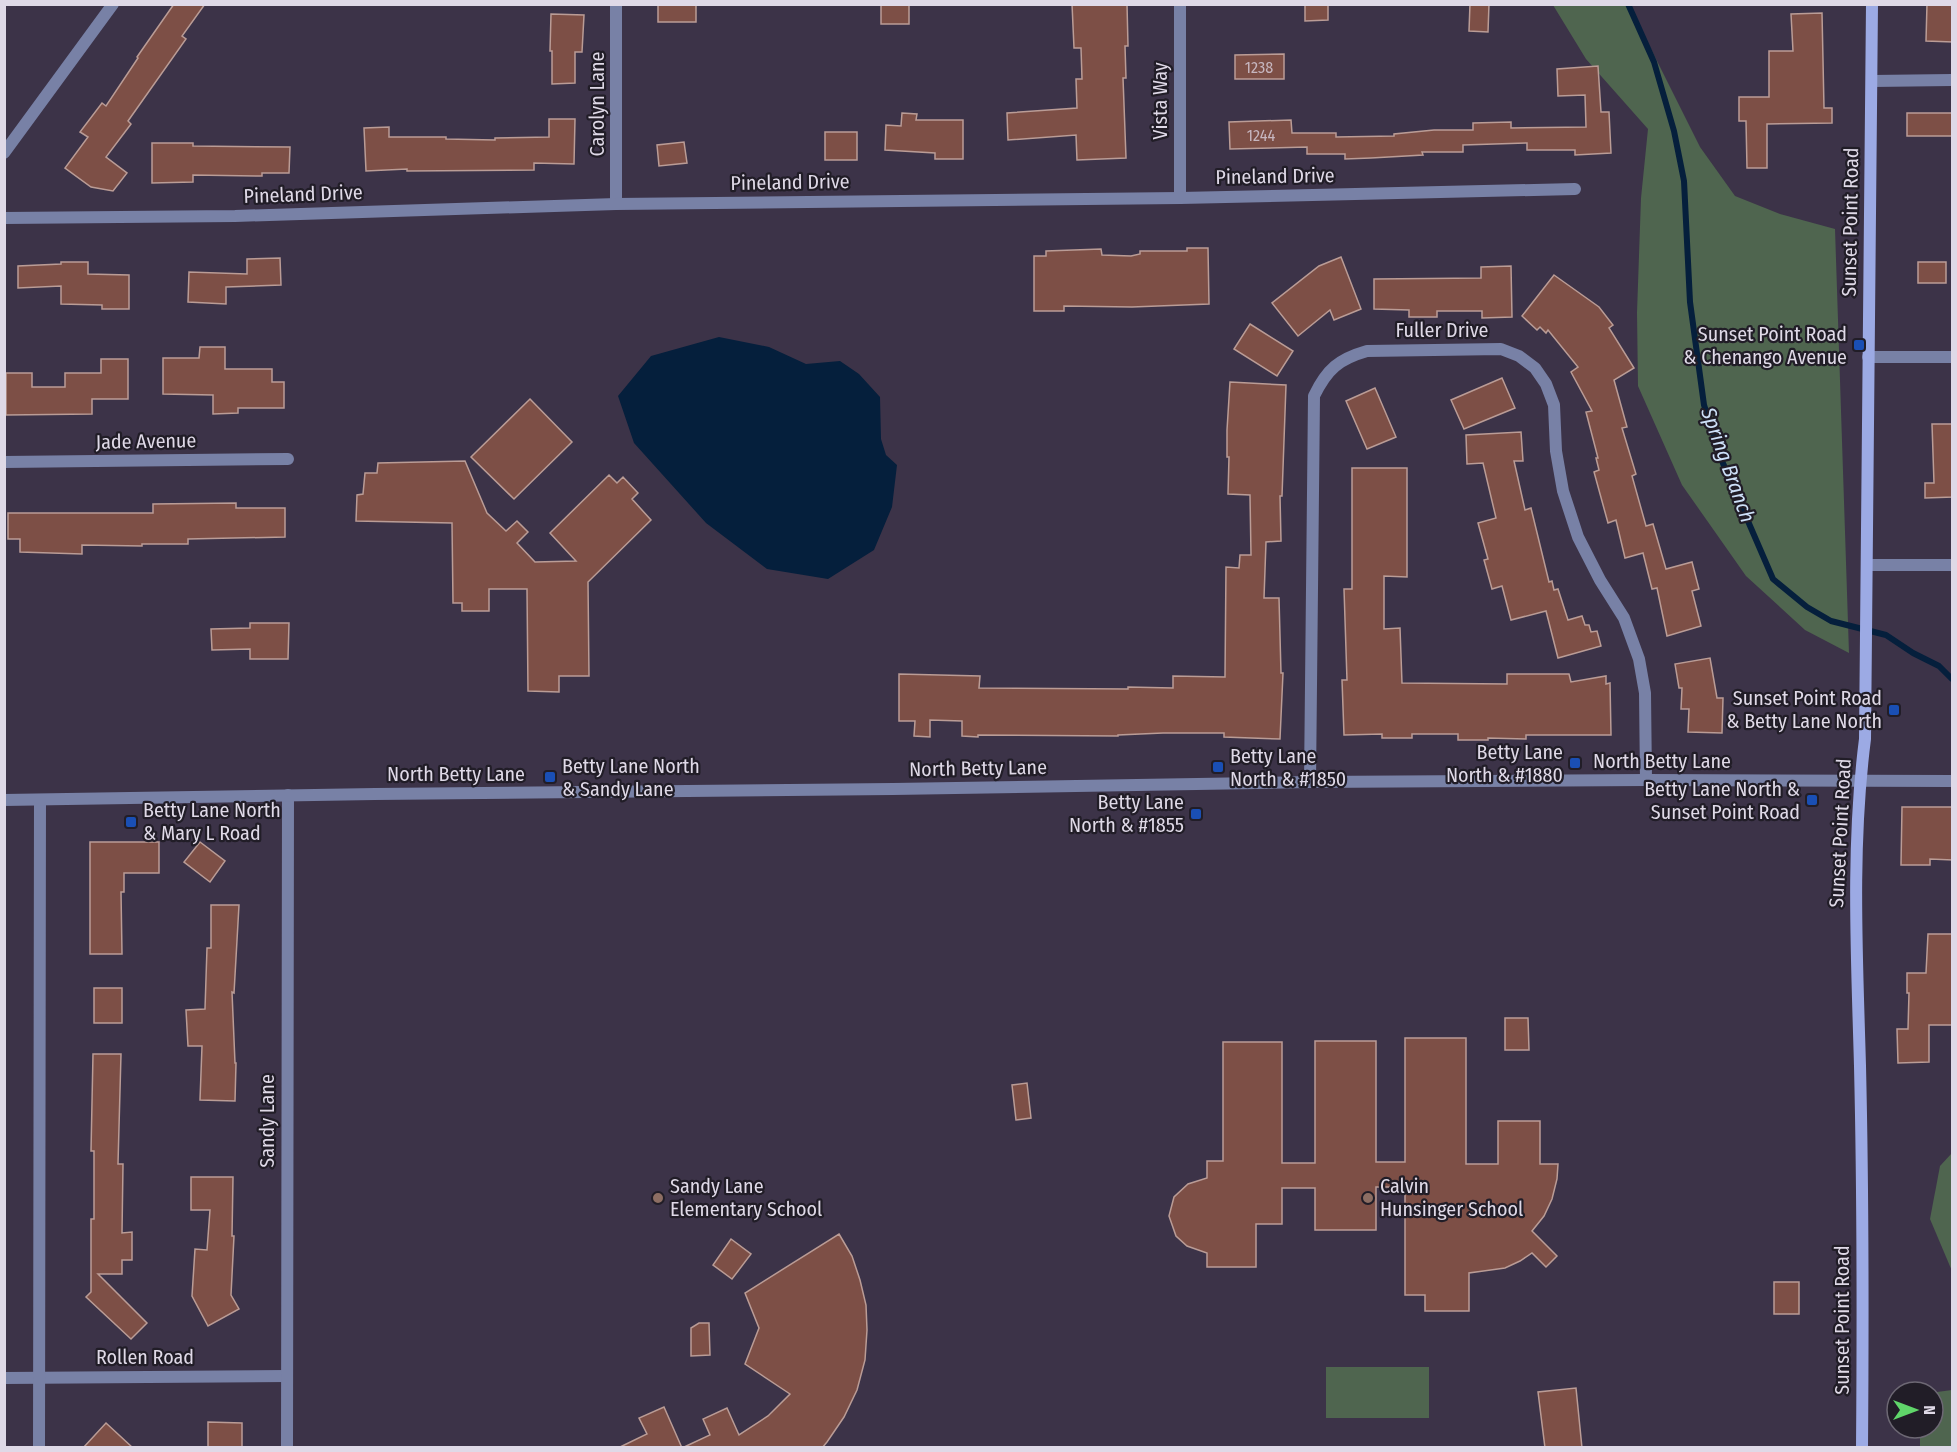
<svg xmlns="http://www.w3.org/2000/svg" width="1957" height="1452" font-family="'Fira Sans Condensed',sans-serif">
  <style>
    .green { fill: #4f654f }
    .water { fill: #051f3c }
    .lines { fill: none; stroke-linecap: round; stroke-linejoin: round }
    .stream { stroke: #051f3c; stroke-width: 6 }
    .building { fill: #7d4f46; stroke: #ba9c96; stroke-width: 1.5 }
    .minor { stroke: #7881a6; stroke-width: 12 }
    .tertiary { stroke: #7881a6; stroke-width: 12 }
    .secondary { stroke: #9caae4; stroke-width: 12 }
    .transit-dot { fill: #1a4fb4; stroke: #211d27; stroke-width: 2 }
    .education-dot { fill: #8d6e63; stroke: #211d27; stroke-width: 2 }
    .labels { text-anchor: middle; stroke-width: 4.5; stroke-linejoin: round; paint-order: stroke }
    .number-label { font-size: 16px; fill: #c6b6bf }
    .street-label { font-size: 20px; fill: #dfd9e7; stroke: #211d27 }
    .poi-label { font-size: 20px; fill: #dfd9e7; stroke: #211d27; text-anchor: end }
    .water-label { font-size: 21px; font-style: italic; fill: #cee1f9; stroke: #211d27 }
  </style>
  <rect width="100%" height="100%" fill="#3c3348"/>
  <g class="green">
    <path d="M1553,5H1629L1700,147L1735,196L1780,214L1835,229L1849,653L1805,630L1746,576L1682,485L1638,386L1637,313L1641,198L1648,129L1586,59Z"/>
    <path d="M1952,1153V1271L1930,1219L1940,1166Z"/>
    <rect x="1326" y="1367" width="103" height="51"/>
    <path d="M1952,1390V1447H1920V1428H1933V1394L1937,1392Z"/>
  </g>
  <path class="water" d="M719,337L769,347L806,364L840,361L859,374L880,397L881,439L886,455L897,465L892,507L874,550L828,579L767,569L706,523L634,443L618,396L651,356Z"/>
  <g class="lines">
    <path class="stream" d="M1628,4L1654,62L1674,131L1684,181L1690,302L1704,405L1722,461L1773,579L1807,607L1831,621L1886,635L1913,653L1939,666L1952,679"/>
  </g>
  <g class="building">
    <path d="M174,4H205L182,36L186,39L128,121L131,124L106,157L127,173L113,191L91,187L65,168L88,137L80,132L102,103L106,106L138,58L137,57Z"/>
    <rect x="658" y="4" width="38" height="18"/>
    <rect x="881" y="4" width="28" height="20"/>
    <path d="M1072,4H1127L1128,46H1125L1126,78H1123L1126,158L1077,160L1076,135L1008,140L1007,113L1077,108L1076,79H1082L1081,48H1074Z"/>
    <path d="M1305,4H1328V20L1305,21Z"/>
    <path d="M1470,4H1489L1488,32L1469,31Z"/>
    <path d="M1927,4H1953V42L1926,41Z"/>
    <path d="M1822,13L1824,108H1832V123L1767,124V168H1747L1746,121H1739V97H1769V51H1793L1791,14Z"/>
    <path d="M551,14L584,15L582,52H575V83L552,84V51H550Z"/>
    <path d="M1284,54V79H1235V55Z"/>
    <path d="M1598,66L1601,112H1609L1611,153L1575,155V150H1527V143L1463,145V152H1422L1423,155L1371,158L1345,159V154H1307V147L1230,149L1229,122L1291,120L1292,133H1336V137L1394,136V134L1434,130H1473V123L1511,122V128L1586,127L1585,95L1558,96L1557,69Z"/>
    <path d="M902,113L917,114L916,120H963V159H935V153L885,150L886,125L901,126Z"/>
    <rect x="1907" y="113" width="46" height="23"/>
    <path d="M549,119H575L574,164L534,163V170L407,171V169L366,171L364,128L389,127V137H446V139L495,140V138L549,137Z"/>
    <rect x="825" y="132" width="32" height="28"/>
    <path d="M684,142L687,163L659,166L657,145Z"/>
    <path d="M152,143H193V146L290,147L289,173H262V176L193,175V182L152,183Z"/>
    <path d="M1187,248H1208L1209,304L1132,307L1064,306V311H1034V256H1046V251L1101,249L1102,255L1131,256L1140,254V251H1187Z"/>
    <path d="M1341,257L1361,309L1334,320L1330,310L1298,336L1272,303L1319,266Z"/>
    <path d="M280,258L281,285L226,287V304L188,302L189,272L247,274V259Z"/>
    <path d="M61,262H88V274L129,275V309H102V305L61,304V286L18,288V266L61,264Z"/>
    <rect x="1918" y="262" width="28" height="21"/>
    <path d="M1511,266L1512,317L1482,318V311H1437V317H1409V310L1374,309V279L1481,278V267Z"/>
    <path d="M1554,275L1599,307L1613,325L1609,328L1634,368L1614,380L1627,427L1622,428L1636,474L1632,476L1646,526L1653,524L1666,569L1692,562L1699,589L1692,591L1701,626L1667,636L1657,588L1652,589L1643,553L1625,558L1616,520L1608,523L1594,472L1599,470L1596,458H1598L1586,412L1592,411L1571,372L1578,367L1548,330L1546,333L1540,327L1537,330L1522,316Z"/>
    <path d="M1250,324L1293,351L1277,376L1234,349Z"/>
    <path d="M200,347H225V369H272V382H284V408H238V413L213,414V395L163,394V358H199Z"/>
    <path d="M101,359H128V399H92V414L6,415V373H32V387H65V373H101Z"/>
    <path d="M1502,378L1515,408L1464,429L1451,400Z"/>
    <path d="M1230,382L1286,385L1282,496H1280L1281,541L1266,542L1264,598H1279L1281,673H1283L1280,739L1224,737V733H1163L1118,735V736L978,735V737L962,736V721L930,720V737L914,736L915,721H899V674L980,676L979,688L1128,689V687L1173,688V676L1225,677L1226,567L1239,568L1240,555H1251L1250,495L1228,494L1229,457H1227V430Z"/>
    <path d="M1375,388L1396,437L1367,449L1346,401Z"/>
    <path d="M530,399L572,442L514,499L471,457Z"/>
    <path d="M1932,424H1953V497L1925,498V483H1934Z"/>
    <path d="M1521,432L1523,461H1514L1525,510L1531,508L1549,582L1552,581L1554,590L1558,589L1568,620L1582,616L1585,625H1589L1591,632L1597,631L1601,646L1558,658L1546,611L1511,620L1502,586L1492,589L1484,560L1488,559L1478,523L1496,518L1483,463L1467,464L1466,435Z"/>
    <path d="M465,461L487,513L506,531L517,521L528,532L517,543L535,562L576,561L550,533L609,475L617,483L623,477L638,493L632,499L651,520L588,582L589,676H559V692L528,691L527,589H489V611H462V603H453L452,523L356,521L357,495L363,494L365,473H377L378,463Z"/>
    <path d="M1352,468H1407V577L1384,576V629L1400,628L1402,683L1507,684V674H1569L1571,682L1606,676V684L1610,683L1611,735H1526V739L1488,738V740H1458V734H1412V738H1382V734L1344,735L1342,680H1347L1344,589H1352Z"/>
    <path d="M236,503V508H285V537L188,539V544H142V546L82,545V554L20,552V539H8V513H153V504Z"/>
    <path d="M250,623H289L288,659H250V649L212,650L211,629L250,628Z"/>
    <path d="M1710,658L1717,698H1723L1722,733L1688,732L1689,709H1681L1682,688H1679L1675,664Z"/>
    <path d="M1902,807H1953V860L1930,859V865H1901Z"/>
    <path d="M90,842H159V873H124V892H121L122,954H90Z"/>
    <path d="M200,842L225,861L210,882L184,862Z"/>
    <path d="M211,905H239L234,993L232,992L235,1063H236L235,1101L200,1100L202,1046H188L186,1010L205,1009L207,948H211Z"/>
    <path d="M1928,934H1953V1025H1929V1062L1898,1063L1897,1029H1908L1909,993H1907V973H1926Z"/>
    <rect x="94" y="988" width="28" height="35"/>
    <path d="M1505,1018H1528L1529,1050H1505Z"/>
    <path d="M1405,1038H1466V1164H1498V1121H1540V1164H1558L1557,1179L1552,1199L1544,1216L1532,1231L1557,1256L1546,1267L1532,1253L1520,1261L1505,1268L1469,1273V1311H1425V1295H1405V1187H1376V1230H1315V1188H1282V1224H1256V1267H1207V1253L1187,1246L1176,1236L1169,1216L1174,1197L1188,1184L1207,1178V1161H1223V1042H1282V1163H1315V1041H1376V1162H1405Z"/>
    <path d="M93,1054H121L118,1164H123L122,1233L132,1232V1260H122V1274H98L147,1323L131,1339L86,1297L91,1292V1219H94V1151H91Z"/>
    <path d="M1027,1083L1031,1118L1016,1120L1012,1085Z"/>
    <path d="M191,1177H233L232,1236H234L231,1295L239,1309L208,1326L192,1296L195,1249L207,1250L210,1210H191Z"/>
    <path d="M839,1234L852,1256L860,1280L866,1305L867,1330L865,1360L857,1390L844,1417L827,1442L822,1448H682L710,1435L703,1419L727,1408L739,1435L768,1416L790,1394L745,1364L759,1328L745,1293Z"/>
    <path d="M731,1239L751,1254L732,1279L713,1265Z"/>
    <rect x="1774" y="1282" width="25" height="32"/>
    <path d="M699,1323H709L710,1355L691,1356V1328Z"/>
    <path d="M1576,1388L1582,1448H1545L1538,1392Z"/>
    <path d="M664,1407L682,1448H618L647,1434L639,1418Z"/>
    <path d="M208,1422L242,1423V1448H208Z"/>
    <path d="M106,1423L133,1448H83Z"/>
  </g>
  <g class="lines">
    <g class="minor">
      <path d="M616,4V204"/>
      <path d="M1872,81L1952,80"/>
      <path d="M1180,198V4"/>
      <path d="M4,218L235,216L616,204L1180,198L1575,189"/>
      <path d="M1868,357H1952"/>
      <path d="M4,462L288,459"/>
      <path d="M1867,565H1952"/>
      <path d="M1310,782L1314,396C1327,369 1339,359 1367,351L1501,349L1519,356L1535,368L1546,384L1554,405L1556,451L1563,491L1578,537L1600,580L1624,618L1639,659L1645,693L1646,780"/>
      <path d="M4,1378L287,1376"/>
      <path d="M39,1448L40,800"/>
      <path d="M287,1448L288,795"/>
    </g>
    <g class="tertiary">
      <path d="M4,153L113,4"/>
      <path d="M4,800L375,794L893,789L1310,782L1646,780L1952,781"/>
    </g>
    <path class="secondary" d="M1862,1448C1863,1320 1863,1193 1860,1066C1857,956 1851,848 1865,739L1872,4"/>
  </g>
  <g class="transit-dot">
    <rect x="1853" y="339" width="12" height="12" rx="3"/>
    <rect x="1888" y="704" width="12" height="12" rx="3"/>
    <rect x="1569" y="757" width="12" height="12" rx="3"/>
    <rect x="1212" y="761" width="12" height="12" rx="3"/>
    <rect x="544" y="771" width="12" height="12" rx="3"/>
    <rect x="1806" y="794" width="12" height="12" rx="3"/>
    <rect x="1190" y="808" width="12" height="12" rx="3"/>
    <rect x="125" y="816" width="12" height="12" rx="3"/>
  </g>
  <g class="education-dot">
    <circle cx="658" cy="1198" r="6"/>
    <circle cx="1368" cy="1198" r="6"/>
  </g>
  <g class="labels">
    <g class="number-label">
      <text x="1259" y="73">1238</text>
      <text x="1261" y="141">1244</text>
    </g>
    <g class="street-label">
      <text transform="translate(1160 101) rotate(-90)" y="7">Vista Way</text>
      <text transform="translate(597 104) rotate(-90)" y="7">Carolyn Lane</text>
      <text transform="translate(1275 176) rotate(-1)" y="7">Pineland Drive</text>
      <text transform="translate(790 182) rotate(-1)" y="7">Pineland Drive</text>
      <text transform="translate(303 194) rotate(-2)" y="7">Pineland Drive</text>
      <text transform="translate(1850 222) rotate(-89)" y="7">Sunset Point Road</text>
      <text x="1442" y="337">Fuller Drive</text>
      <text transform="translate(146 441) rotate(-1)" y="7">Jade Avenue</text>
      <text x="1662" y="768">North Betty Lane</text>
      <text transform="translate(978 768) rotate(-1)" y="7">North Betty Lane</text>
      <text x="456" y="781">North Betty Lane</text>
      <text transform="translate(1840 833) rotate(-87)" y="7">Sunset Point Road</text>
      <text transform="translate(267 1121) rotate(-90)" y="7">Sandy Lane</text>
      <text transform="translate(1842 1320) rotate(-90)" y="7">Sunset Point Road</text>
      <text x="145" y="1364">Rollen Road</text>
    </g>
    <g class="poi-label">
      <text x="1847" y="341">Sunset Point Road<tspan x="1847" dy="23">&amp; Chenango Avenue</tspan></text>
      <text x="1882" y="705">Sunset Point Road<tspan x="1882" dy="23">&amp; Betty Lane North</tspan></text>
      <text x="1563" y="759">Betty Lane<tspan x="1563" dy="23">North &amp; #1880</tspan></text>
      <text x="1230" y="763" text-anchor="start">Betty Lane<tspan x="1230" dy="23">North &amp; #1850</tspan></text>
      <text x="562" y="773" text-anchor="start">Betty Lane North<tspan x="562" dy="23">&amp; Sandy Lane</tspan></text>
      <text x="1800" y="796">Betty Lane North &amp;<tspan x="1800" dy="23">Sunset Point Road</tspan></text>
      <text x="1184" y="809">Betty Lane<tspan x="1184" dy="23">North &amp; #1855</tspan></text>
      <text x="143" y="817" text-anchor="start">Betty Lane North<tspan x="143" dy="23">&amp; Mary L Road</tspan></text>
      <text x="670" y="1193" text-anchor="start">Sandy Lane<tspan x="670" dy="23">Elementary School</tspan></text>
      <text x="1380" y="1193" text-anchor="start">Calvin<tspan x="1380" dy="23">Hunsinger School</tspan></text>
    </g>
    <g class="water-label">
      <text transform="translate(1728 465) rotate(70)" y="7">Spring Branch</text>
    </g>
  </g>
  <rect width="1957" height="1452" fill="none" stroke="#dfd9e7" stroke-width="12"/>
  <g transform="translate(1915 1410) rotate(90)"><circle r="28" fill="#211d27" stroke="#6d6874" stroke-width="1.5"/>
  <path d="M0-4.5L10 22L0 15L-10 22Z" fill="#60d56a"/>
  <text y="-9" font-size="16" font-weight="bold" text-anchor="middle" fill="#dfd9e7">N</text>
  </g>
</svg>
